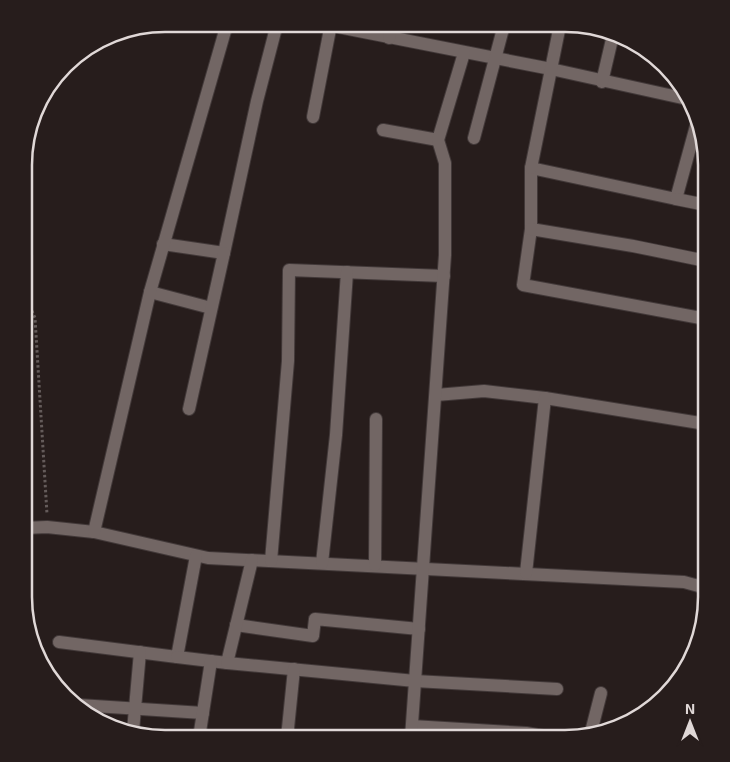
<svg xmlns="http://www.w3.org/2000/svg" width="730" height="762" font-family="'Exo 2',sans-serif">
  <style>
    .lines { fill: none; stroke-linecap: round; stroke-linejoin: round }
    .street-casing { stroke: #423939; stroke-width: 14 }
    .path { stroke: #645b5a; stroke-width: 3; stroke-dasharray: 2.5 2.5; stroke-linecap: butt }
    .street { stroke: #726664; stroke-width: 12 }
    .rim { fill: none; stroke: #e0d8d7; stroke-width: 2.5 }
  </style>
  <rect width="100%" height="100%" fill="#271d1c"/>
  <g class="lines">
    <defs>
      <g id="street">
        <path d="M323,24L551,69L687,99"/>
        <path d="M389,38L392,24"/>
        <path d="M602,82L613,35"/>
        <path d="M313,117L331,24"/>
        <path d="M696,126L676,199L531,168V229L523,285L706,319"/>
        <path d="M383,130L438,140"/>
        <path d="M474,138L504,25"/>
        <path d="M531,168L560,25"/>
        <path d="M676,199L706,205"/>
        <path d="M531,229L633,246L706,261"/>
        <path d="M163,244L224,253L257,101L277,24"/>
        <path d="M150,292L211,308"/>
        <path d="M436,395L484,391L545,398L706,424"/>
        <path d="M189,409L224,253"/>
        <path d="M24,528L47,527L94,532L208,558L684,582L706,588"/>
        <path d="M94,532L150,292L227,24"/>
        <path d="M271,561L288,361L289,270L444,276"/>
        <path d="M322,563L336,435L347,272"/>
        <path d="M375,565L376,419"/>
        <path d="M526,573L545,398"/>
        <path d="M236,625L313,636L315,619L419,629"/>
        <path d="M59,642L177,657L196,556"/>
        <path d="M177,657L227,663L252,560"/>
        <path d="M227,663L415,681L557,689"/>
        <path d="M79,705L203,713"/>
        <path d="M412,726L526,733L554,738"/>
        <path d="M133,731L140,652"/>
        <path d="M591,732L601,693"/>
        <path d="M199,738L211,661"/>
        <path d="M287,738L294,669"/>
        <path d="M411,738L445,255V163L438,140L464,53"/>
      </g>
    </defs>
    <use href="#street" class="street-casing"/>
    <g class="path">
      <path d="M116,33L129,30"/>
      <path d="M26,297L35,318L47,514"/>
    </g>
    <use href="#street" class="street"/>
  </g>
  <path d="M0 0H730V762H0ZM165 32H565A133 133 0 0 1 698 165V597A133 133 0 0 1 565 730H165A133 133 0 0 1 32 597V165A133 133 0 0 1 165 32Z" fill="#271d1c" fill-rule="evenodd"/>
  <path class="rim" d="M165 32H565A133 133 0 0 1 698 165V597A133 133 0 0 1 565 730H165A133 133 0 0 1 32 597V165A133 133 0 0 1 165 32Z"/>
  <g transform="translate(690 722)" stroke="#271d1c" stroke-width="4" paint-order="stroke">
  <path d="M0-4L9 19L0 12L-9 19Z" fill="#e0d8d7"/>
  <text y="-8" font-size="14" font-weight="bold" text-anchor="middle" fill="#e0d8d7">N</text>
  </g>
</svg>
